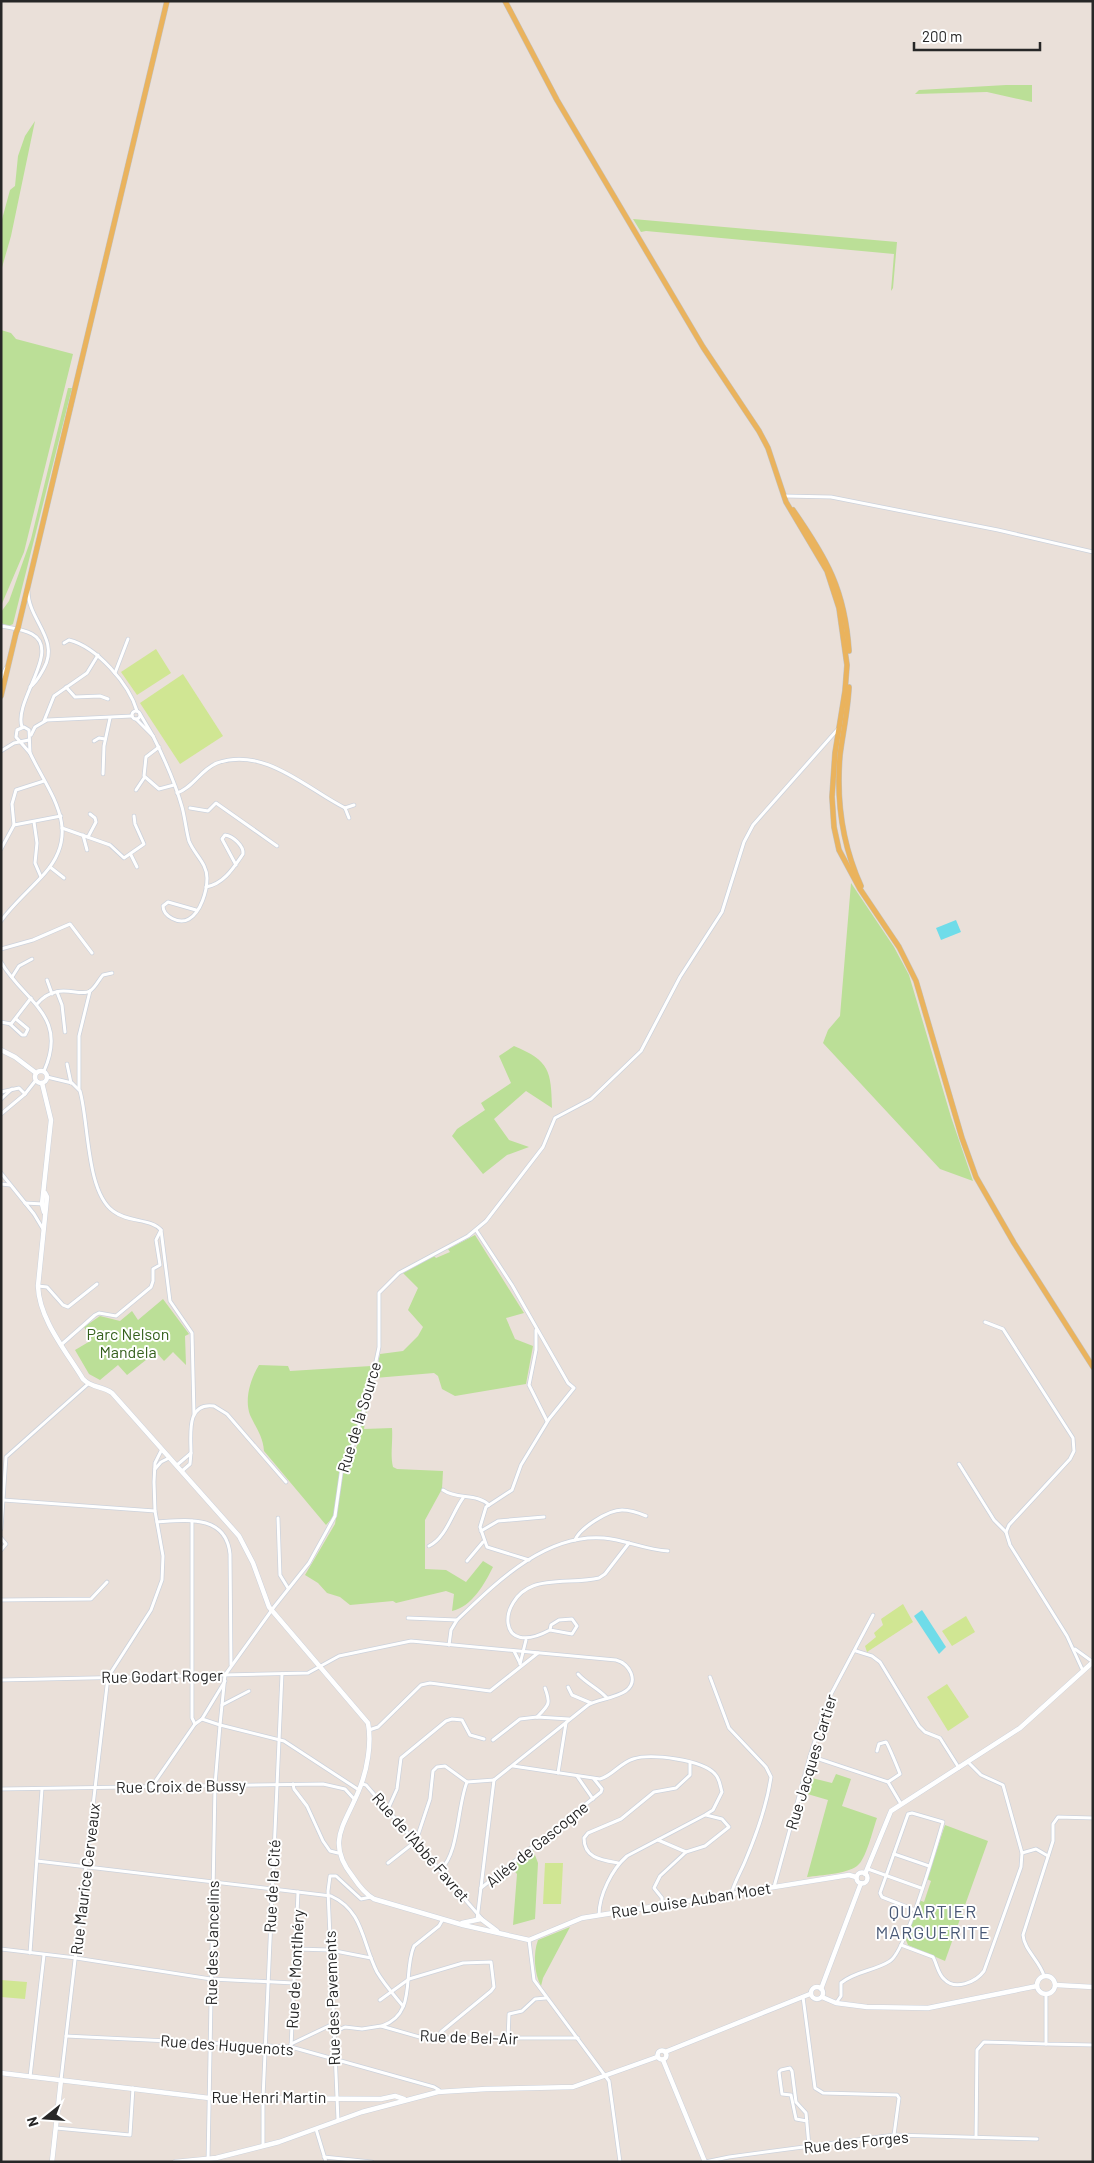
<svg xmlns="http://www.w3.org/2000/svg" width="1094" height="2163" font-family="Barlow,sans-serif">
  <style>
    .green { fill: #bbdf97 }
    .pitch { fill: #d0e693 }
    .water { fill: #6fdce9 }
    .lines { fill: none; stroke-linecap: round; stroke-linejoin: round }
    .street-casing { stroke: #ccd2dc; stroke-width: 4.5 }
    .secondary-casing { stroke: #ccd2dc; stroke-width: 5.5 }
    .primary-casing { stroke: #c3c3c3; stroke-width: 6 }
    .street { stroke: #fff; stroke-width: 3 }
    .secondary { stroke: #fff; stroke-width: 4.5 }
    .primary { stroke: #eab35d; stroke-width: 5 }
    .primary-bridge-casing { stroke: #c3c3c3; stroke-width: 6; stroke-linecap: butt }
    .primary-bridge { stroke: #eab35d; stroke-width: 5 }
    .labels { text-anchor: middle; stroke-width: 4; stroke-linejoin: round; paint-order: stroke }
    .park-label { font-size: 16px; fill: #35601c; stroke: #fff }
    .street-label { font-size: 16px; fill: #272727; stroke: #fff }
    .neighbourhood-label { font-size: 18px; letter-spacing: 1px; fill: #4a5976; stroke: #fff }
  </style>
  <rect width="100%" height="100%" fill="#eae0d9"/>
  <g class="green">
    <path d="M1006,85H1032V102L987,92L915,94L919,90Z"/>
    <path d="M35,121L11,236L1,271V223L10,190L15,186L18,156L25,136Z"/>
    <path d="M633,219L897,242L893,288L891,291L894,254L646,231L641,232Z"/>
    <path d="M1,330L11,333L16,339L73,354L24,552L1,606Z"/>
    <path d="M68,388H72L13,624L9,626L1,623V612L9,601L31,539Z"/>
    <path d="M851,883L894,947L909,975L951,1117L973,1181L940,1169L823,1043L828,1030L840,1016Z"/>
    <path d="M514,1046C550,1061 551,1071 552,1108L526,1091L494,1119L509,1140L529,1147L507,1155L483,1174L452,1136L457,1129L485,1110L481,1103L511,1083L499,1056Z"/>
    <path d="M475,1235L524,1313L506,1318L515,1339L533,1346L526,1384L455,1396L442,1389L438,1376L434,1373L375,1378L380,1354L403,1351L418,1336L423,1327L408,1310L418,1288L403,1273L434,1256L436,1258L450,1252L448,1249Z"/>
    <path d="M163,1299L189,1334L185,1336L186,1365L173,1352L164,1361L156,1352L127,1375L118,1365L100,1380L89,1374L75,1350L92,1340L84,1327L100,1316L120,1321L132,1311L138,1320Z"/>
    <path d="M259,1365L288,1366L290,1371L371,1366L368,1394L354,1440L341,1466L334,1516L326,1525L264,1451C263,1436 256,1428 250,1415C244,1399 251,1378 259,1365Z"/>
    <path d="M367,1409L364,1429L392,1428C393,1442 390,1455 393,1467L397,1469L443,1471L442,1489L425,1520V1569L446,1570L466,1582L483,1561L493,1567C485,1583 472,1607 452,1611L454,1594L446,1591L396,1603L393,1601L350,1605L340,1597L327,1593L318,1583L305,1575L335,1524L344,1468L357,1446L359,1429Z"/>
    <path d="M836,1774L851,1779L842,1806L877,1818C873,1829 866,1860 857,1866C846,1874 822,1875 807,1877L828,1800L804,1793L808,1777L832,1783Z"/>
    <path d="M945,1825L988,1841L945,1961L908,1945L906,1940L919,1900L924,1902L931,1881L927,1879Z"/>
    <path d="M533,1850L538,1863L535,1919L513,1925L517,1874L511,1867Z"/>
    <path d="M570,1927L543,1978L541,1986C534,1974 533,1953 538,1940Z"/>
  </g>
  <g class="pitch">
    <path d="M156,649L171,673L137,695L121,672Z"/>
    <path d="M183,674L223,736L180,764L140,703Z"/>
    <path d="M903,1604L913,1622L867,1652L865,1646L876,1637L874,1633L883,1625L881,1619Z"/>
    <path d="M966,1616L975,1632L952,1646L942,1631Z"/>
    <path d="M947,1684L969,1717L948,1731L927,1697Z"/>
    <path d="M545,1863H563L561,1904H543Z"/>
    <path d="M1,1980L27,1982L25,1999L1,1997Z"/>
  </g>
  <g class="water">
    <path d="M956,920L961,932L941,940L936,928Z"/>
    <path d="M922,1610L946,1647L939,1654L914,1616Z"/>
  </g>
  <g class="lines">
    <defs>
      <g id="street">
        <path d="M785,496L831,497L998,530L1093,552"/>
        <path d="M28,591C28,620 60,639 44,668C40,675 37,682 30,687"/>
        <path d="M1,626C11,628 23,629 32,634C62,650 13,701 22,727"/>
        <path d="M64,643L69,640C97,647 129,684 137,711"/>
        <path d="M115,673L128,639"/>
        <path d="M1,678L6,668"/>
        <path d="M66,687L75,697L100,696L108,699"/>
        <circle cx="136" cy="715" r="4"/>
        <path d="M136,719L153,736L140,714"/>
        <path d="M44,721L54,696L87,673L98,655"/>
        <path d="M24,727L29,730L30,753L16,737L17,730Z"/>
        <path d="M31,735L35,727L47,720L132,716"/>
        <path d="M153,736C164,758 175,782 182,807C185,818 186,830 189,841C194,854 207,863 207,878C207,891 201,912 189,919C179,925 163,916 163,906L168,902L196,910"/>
        <path d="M94,741L99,738L105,739"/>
        <path d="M159,747L146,757L144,776L159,789L174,785"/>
        <path d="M1,751L14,743L29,740"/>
        <path d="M103,774L104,746L110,718"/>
        <path d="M136,790L144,778"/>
        <path d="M177,793C194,787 200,770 217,763C264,746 307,789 345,808L354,805"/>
        <path d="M190,808L208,811L216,803L277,846"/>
        <path d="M345,808L349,818"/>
        <path d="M34,822L37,843L35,863L41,877"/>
        <path d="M14,825L61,816"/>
        <path d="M62,828L110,845L124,858L144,844L135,824L134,816"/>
        <path d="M83,835L87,850"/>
        <path d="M88,837L96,822L95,818L90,814"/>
        <path d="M1,849L14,825L12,804L16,790L44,781"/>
        <path d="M131,855L137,867"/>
        <path d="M50,867L64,878"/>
        <path d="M206,887C224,884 234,867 243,854C244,846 233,836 225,835L222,839L236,865"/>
        <path d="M1,921C13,904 31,889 45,873C83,830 49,793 30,753"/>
        <path d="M1,949L33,940L70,924L92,953"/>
        <path d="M1,962C24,1002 69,1015 44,1071"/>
        <path d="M12,977L19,966L32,959"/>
        <path d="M47,980L52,994"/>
        <path d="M57,992L62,1005L65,1032"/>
        <path d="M37,1004C57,980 80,998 90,991C96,987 99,979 103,975L112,973"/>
        <path d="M1,1022L11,1024L31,998"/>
        <path d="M10,1024L22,1035H25L28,1029L16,1019"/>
        <path d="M67,1064L71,1083"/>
        <path d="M47,1077L72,1083L80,1091C89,1123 86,1191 113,1211C128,1223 151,1218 161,1230L170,1301L192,1333L194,1414"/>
        <path d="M79,1089V1036L90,991"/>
        <path d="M1,1092L19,1088L25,1094"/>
        <path d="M1,1099L12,1089"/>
        <path d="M1,1114L25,1094L36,1080"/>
        <path d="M1,1173L34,1214L43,1229"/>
        <path d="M1,1184L10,1185"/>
        <path d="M25,1203L43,1204"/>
        <path d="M476,1230L512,1285L568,1383L574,1388L549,1419L521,1465L512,1490L486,1507L480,1527L487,1547L529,1560"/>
        <path d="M38,1286L47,1287L63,1305L68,1307L97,1284"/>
        <path d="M985,1322L1003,1329L1073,1438L1074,1451L1070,1459L1009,1525L1006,1532L1010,1545L1067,1636L1083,1671"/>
        <path d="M536,1330V1350L529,1385L547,1421"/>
        <path d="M62,1344L95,1315L99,1313L116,1316L151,1287L153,1281V1269L160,1265L156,1240L161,1230"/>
        <path d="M191,1453C191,1434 186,1402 214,1406L227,1414L286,1482"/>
        <path d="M959,1464L994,1520L1006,1532"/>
        <path d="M177,1465L191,1453L190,1464L182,1471"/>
        <path d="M155,1469L161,1462L169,1458"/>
        <path d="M443,1490C457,1500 477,1493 489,1505"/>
        <path d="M3,1500L155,1511"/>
        <path d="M278,1518L280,1575L288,1588"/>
        <path d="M192,1521V1718L195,1724"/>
        <path d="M157,1522C186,1520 226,1514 230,1554L231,1665"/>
        <path d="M1,1529L6,1457L88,1384"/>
        <path d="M481,1531L498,1521L544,1517"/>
        <path d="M1,1538L6,1544L1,1550"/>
        <path d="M575,1540C580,1528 608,1510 622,1510C630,1510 639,1513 646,1516"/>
        <path d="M429,1546C446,1538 452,1513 463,1498"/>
        <path d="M467,1561L483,1542"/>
        <path d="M1,1600L91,1599L107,1582"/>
        <path d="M408,1618L457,1620"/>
        <path d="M550,1630L572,1634L577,1626L572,1619L559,1620L551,1625L550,1630C496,1659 498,1599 533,1586C551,1579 579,1583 599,1578L605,1574L629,1543"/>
        <path d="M449,1645L451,1630L457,1620C496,1583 545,1533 604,1538C626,1540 646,1550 668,1551"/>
        <path d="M1075,1649L1093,1662"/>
        <path d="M514,1651L520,1663"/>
        <path d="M856,1651L872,1656L880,1662L919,1726L925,1732L940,1738L959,1768"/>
        <path d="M520,1664L526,1640"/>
        <path d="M578,1674C587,1684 598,1688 607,1698"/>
        <path d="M710,1677L729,1728L766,1767L771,1777C767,1804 757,1833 746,1859C741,1872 734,1882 731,1895"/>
        <path d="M1,1680L308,1673L339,1656L411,1641L616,1660C623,1662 628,1666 631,1673C640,1697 601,1697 588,1705L494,1780"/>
        <path d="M568,1687L572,1695L591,1703"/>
        <path d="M222,1705L249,1691"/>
        <path d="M537,1717C549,1705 551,1704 545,1688"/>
        <path d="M202,1719L220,1725L225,1675L274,1607L309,1563L335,1516L342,1467L353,1445L369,1394L379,1347V1293L399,1273L468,1236L486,1221L543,1147L555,1118L591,1099L641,1051L680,977L722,912L744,842L753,825L838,729"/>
        <path d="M369,1730L378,1727L421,1685L430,1683L490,1691L538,1653"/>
        <path d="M493,1740L520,1719L537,1717L569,1719"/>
        <path d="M877,1751L879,1744L886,1742C888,1744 899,1771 900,1774L888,1782"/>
        <path d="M810,1756L888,1782L901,1804"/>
        <path d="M513,1766L600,1779C612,1776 620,1763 633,1759C651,1753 703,1760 715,1774C720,1779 720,1786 722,1792L713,1810L705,1815L627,1856C612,1869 599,1895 599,1915"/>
        <path d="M558,1773L566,1723"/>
        <path d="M577,1776L593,1799"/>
        <path d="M293,1784L294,1789L307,1806L323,1841L330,1851L338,1853"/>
        <path d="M362,1784L366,1785L482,1919"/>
        <path d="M152,1786L195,1724L202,1719L225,1681"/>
        <path d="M1,1789L323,1784L345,1789L355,1800"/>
        <path d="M388,1809L397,1789L401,1758L446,1721L452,1719L462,1720L470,1735L484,1739"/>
        <path d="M658,1840L686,1852"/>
        <path d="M1022,1853L1036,1849L1048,1856"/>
        <path d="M894,1854L929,1866"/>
        <path d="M37,1861L331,1896C364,1911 362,1943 377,1972C384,1984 394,1995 403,2006"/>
        <path d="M388,1863L416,1841L430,1799L433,1771L437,1767L445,1766L467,1782L494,1780"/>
        <path d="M618,1863C601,1860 584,1858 584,1838L588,1833L621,1819L654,1792L676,1788L690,1775V1763"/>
        <path d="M441,1869C459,1853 457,1807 467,1782"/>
        <path d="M868,1869L921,1888"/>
        <path d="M774,1887L810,1756L829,1698L873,1615"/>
        <path d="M481,1888L601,1792L602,1789L594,1779"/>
        <path d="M662,1905V1898L654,1888L660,1876L686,1852L705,1846L729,1827L722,1819L706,1815"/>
        <path d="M477,1920L494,1780"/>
        <path d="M529,1940L534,1980L609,2081L620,2162"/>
        <path d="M901,1945L933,1957C937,1964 938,1974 944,1979C955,1991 976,1982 984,1971L1021,1867L1022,1853L1003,1785L981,1775L968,1762"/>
        <path d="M1,1949L76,1958L211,1979L294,1983"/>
        <path d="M296,1949L330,1950L371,1958"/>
        <path d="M30,1953L42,1789"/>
        <path d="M1044,1976C1040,1961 1024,1950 1023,1935L1053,1841V1824L1058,1817L1093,1818"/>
        <path d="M1046,1994V2044L1093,2045"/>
        <path d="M803,1997L815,2088L823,2093L897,2095L899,2098L894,2135"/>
        <path d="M380,2000L409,1979L463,1963L491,1962L494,1987L491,1991L441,2032L439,2037"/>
        <path d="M836,2003L841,1996V1983C855,1971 875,1971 890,1961C906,1951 936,1846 943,1822L912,1813L908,1814L880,1893L882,1897L915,1910"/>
        <path d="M382,2026C418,2013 402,1974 414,1946L439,1926L443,1919"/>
        <path d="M334,2032L345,2027L362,2029L381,2026L423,2038H578"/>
        <path d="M66,2036L291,2047L434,2087L439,2090L438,2092"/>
        <path d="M508,2039L509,2014L522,2011L535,1999L546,1998"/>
        <path d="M291,2044L333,2024"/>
        <path d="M291,2047L298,1892"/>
        <path d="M30,2077L44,1955"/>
        <path d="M61,2080L108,1677L151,1610L162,1580L163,1556L155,1511L154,1482L155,1463L162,1449"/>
        <path d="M338,2120L328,1891L330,1876H336L361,1899L371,1897"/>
        <path d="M807,2121L796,2119L791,2095L782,2094L779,2072L781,2070L790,2068L792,2071L796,2102L806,2113L809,2146"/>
        <path d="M56,2128L130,2135L133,2088"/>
        <path d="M316,2129L326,2162"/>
        <path d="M976,2137L977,2050L984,2042L1046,2044"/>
        <path d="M263,2146V2098L282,1674"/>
        <path d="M324,2157L372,2162"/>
        <path d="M208,2162L215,1785L220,1725L284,1741L359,1790"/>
        <path d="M705,2162L729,2157L894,2135L1037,2139"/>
      </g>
      <g id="secondary">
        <path d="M1,1050L15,1057L36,1073"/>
        <circle cx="41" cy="1077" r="6"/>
        <path d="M42,1083L51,1120L42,1204L44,1212"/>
        <path d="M45,1193L47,1197L38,1286C39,1319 66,1351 83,1379C91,1388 103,1386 112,1393L239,1536L253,1563L269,1607L368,1723C372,1743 367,1771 359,1790C345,1825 325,1842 353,1877C359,1886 365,1894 374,1899L463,1925L529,1940L582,1918L849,1875L856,1877"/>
        <circle cx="862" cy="1878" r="5.5"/>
        <path d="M865,1874L891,1811L1020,1728L1093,1662"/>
        <path d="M462,1923L481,1919L497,1931"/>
        <circle cx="1046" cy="1985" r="9"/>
        <path d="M1056,1985L1093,1987"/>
        <circle cx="817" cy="1993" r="6"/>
        <path d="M821,1989L861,1883"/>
        <path d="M822,1997L836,2003L867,2007L928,2008L1037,1986"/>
        <circle cx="662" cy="2055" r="4.5"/>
        <path d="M665,2052L810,1994"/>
        <path d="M663,2060L705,2162"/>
        <path d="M1,2073L209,2098L381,2099L395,2096L404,2099"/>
        <path d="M52,2162L61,2080"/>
        <path d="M175,2162L216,2158L279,2142L362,2112L438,2092L486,2089L573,2087L657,2057"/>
      </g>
      <g id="primary">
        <path d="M505,1L557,100L703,347L759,431L768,448L786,502L827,571L839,608L847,665L845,691L835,753L832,797L834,827L839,850L860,889L899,947L916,981L962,1138L976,1177L1014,1243L1093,1367"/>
        <path d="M793,510C827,559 845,590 849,651"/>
        <path d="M18,628L167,1"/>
        <path d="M849,687C848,710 843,732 840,755C836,802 842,844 861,886"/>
        <path d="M1,696L16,633"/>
      </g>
    </defs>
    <use href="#street" class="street-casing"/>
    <use href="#secondary" class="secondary-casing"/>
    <use href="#primary" class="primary-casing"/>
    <use href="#street" class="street"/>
    <use href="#secondary" class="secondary"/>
    <use href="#primary" class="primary"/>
    <defs>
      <path id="primary-bridge" d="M16,633L18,628"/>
    </defs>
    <use href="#primary-bridge" class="primary-bridge-casing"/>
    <use href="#primary-bridge" class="primary-bridge"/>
  </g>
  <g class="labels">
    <g class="park-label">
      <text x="128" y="1340">Parc Nelson<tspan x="128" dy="18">Mandela</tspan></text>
    </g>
    <g class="street-label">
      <text transform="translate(359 1417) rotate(-73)" y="6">Rue de la Source</text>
      <text transform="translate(162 1676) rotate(-1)" y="6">Rue Godart Roger</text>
      <text transform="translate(811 1762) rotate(-73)" y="6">Rue Jacques Cartier</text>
      <text transform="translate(181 1786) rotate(-1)" y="6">Rue Croix de Bussy</text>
      <text transform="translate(537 1844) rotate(-39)" y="6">Allée de Gascogne</text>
      <text transform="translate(421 1847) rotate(49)" y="6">Rue de l'Abbé Favret</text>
      <text transform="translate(85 1879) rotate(-83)" y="6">Rue Maurice Cerveaux</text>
      <text transform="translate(272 1886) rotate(-87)" y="6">Rue de la Cité</text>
      <text transform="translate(691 1900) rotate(-9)" y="6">Rue Louise Auban Moet</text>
      <text transform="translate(212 1943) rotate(-89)" y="6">Rue des Jancelins</text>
      <text transform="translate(295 1969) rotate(-87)" y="6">Rue de Montlhéry</text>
      <text transform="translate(332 1998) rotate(-92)" y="6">Rue des Pavements</text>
      <text transform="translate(469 2037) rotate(2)" y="6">Rue de Bel-Air</text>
      <text transform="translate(227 2045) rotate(4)" y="6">Rue des Huguenots</text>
      <text x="269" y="2103">Rue Henri Martin</text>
      <text transform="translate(856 2142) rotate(-6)" y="6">Rue des Forges</text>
    </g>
    <g class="neighbourhood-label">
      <text x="933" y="1918">QUARTIER<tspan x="933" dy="21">MARGUERITE</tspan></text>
    </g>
  </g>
  <rect width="1094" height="2163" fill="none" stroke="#272727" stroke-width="5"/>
  <g transform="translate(45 2118) rotate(253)" stroke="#ffffff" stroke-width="4" paint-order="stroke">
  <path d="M0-4L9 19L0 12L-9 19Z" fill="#272727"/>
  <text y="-8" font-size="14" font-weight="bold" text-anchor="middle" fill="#272727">N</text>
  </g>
  <path d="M914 42v8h126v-8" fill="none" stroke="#272727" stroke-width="2.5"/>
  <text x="922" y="42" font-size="15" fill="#272727" stroke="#ffffff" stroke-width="4" paint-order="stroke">200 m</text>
</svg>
